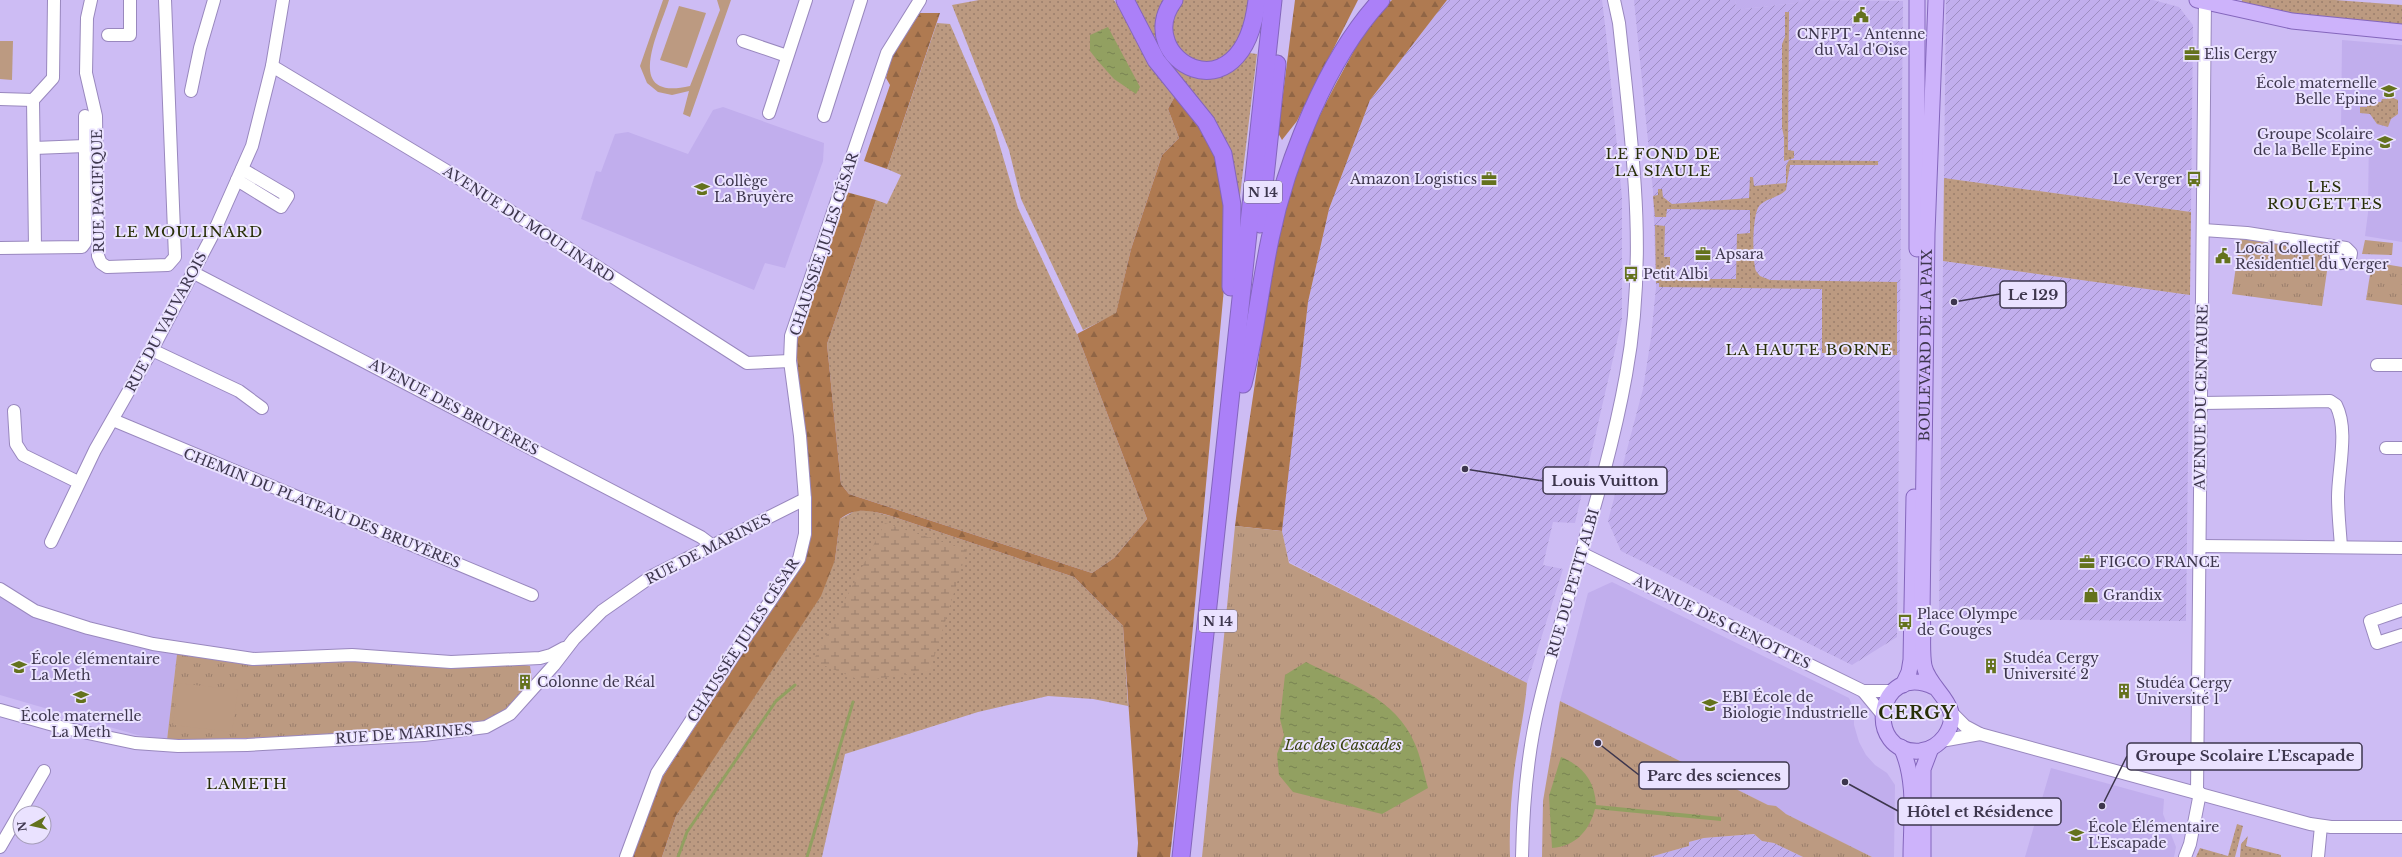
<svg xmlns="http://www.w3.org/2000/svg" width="2402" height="857" font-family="'Libre Baskerville',serif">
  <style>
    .built { fill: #c1aeed }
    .industrial { fill: url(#industrial-furrows) }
    .grass { fill: url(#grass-dots) }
    .forest { fill: url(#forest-firs) }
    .wetland { fill: url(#wetland-marsh) }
    .park { fill: url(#park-tufts) }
    .garden { fill: #bc9a81 }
    .water { fill: url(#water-ripples) }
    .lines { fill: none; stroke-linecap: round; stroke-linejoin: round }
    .stream { stroke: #92a061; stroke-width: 3 }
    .minor-casing { stroke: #9988be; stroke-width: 14 }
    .major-casing { stroke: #8466bc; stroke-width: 17 }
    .highway-casing { stroke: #8466bc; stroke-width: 19 }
    .minor { stroke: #fff; stroke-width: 12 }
    .major { stroke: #cdb3fb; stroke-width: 15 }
    .highway { stroke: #ab80f8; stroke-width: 17 }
    .labels { text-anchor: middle; stroke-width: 4; stroke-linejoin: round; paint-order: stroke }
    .shield { fill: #eae2ff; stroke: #716a82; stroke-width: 1 }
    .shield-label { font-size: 13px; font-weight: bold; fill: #3d364d }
    .poi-label { font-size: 14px; fill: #3d364d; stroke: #eae2ff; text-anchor: start }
    .street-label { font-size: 14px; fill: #3d364d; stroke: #eae2ff }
    .neighbourhood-label { font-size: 15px; letter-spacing: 1px; fill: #282f07; stroke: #eae2ff }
    .water-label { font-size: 15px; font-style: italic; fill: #394211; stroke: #eae2ff }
    .district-label { font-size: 18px; font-weight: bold; letter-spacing: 1px; fill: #282f07; stroke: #eae2ff }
    .leader { fill: none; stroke: #3d364d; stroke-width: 1.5 }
    .callout-dot { fill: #3d364d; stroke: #eae2ff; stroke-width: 1.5 }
    .callout { fill: #eae2ff; stroke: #3d364d; stroke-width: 1.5 }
    .callout-label { font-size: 15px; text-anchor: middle; font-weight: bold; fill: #3d364d }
  </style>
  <defs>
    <pattern id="industrial-furrows" width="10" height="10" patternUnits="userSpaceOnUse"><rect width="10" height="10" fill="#c1aeed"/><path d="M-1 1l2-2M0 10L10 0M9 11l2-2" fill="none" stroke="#9e8ec2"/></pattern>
    <pattern id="grass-dots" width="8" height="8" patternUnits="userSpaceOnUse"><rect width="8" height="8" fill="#bc9a81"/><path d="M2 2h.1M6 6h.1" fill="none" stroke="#9a7e6c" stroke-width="1.8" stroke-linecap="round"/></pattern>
    <pattern id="forest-firs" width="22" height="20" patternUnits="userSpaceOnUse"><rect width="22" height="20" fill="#af7a51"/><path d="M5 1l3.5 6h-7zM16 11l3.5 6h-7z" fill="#906545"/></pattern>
    <pattern id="wetland-marsh" width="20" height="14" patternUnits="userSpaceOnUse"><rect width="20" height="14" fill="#bc9a81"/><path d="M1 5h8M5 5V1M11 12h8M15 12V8" fill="none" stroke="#9a7e6c"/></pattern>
    <pattern id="park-tufts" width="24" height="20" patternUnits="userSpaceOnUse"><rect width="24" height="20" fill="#bc9a81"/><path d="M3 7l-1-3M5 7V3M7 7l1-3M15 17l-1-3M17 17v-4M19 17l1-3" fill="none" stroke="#9a7e6c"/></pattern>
    <pattern id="water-ripples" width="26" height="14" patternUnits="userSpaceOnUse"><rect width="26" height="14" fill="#92a061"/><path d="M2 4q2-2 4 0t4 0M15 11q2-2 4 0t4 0" fill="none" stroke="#788352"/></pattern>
  </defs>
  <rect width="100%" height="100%" fill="#cdbcf4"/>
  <g class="built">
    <path d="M1735,0H1802L1796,3L1736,10Z"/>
    <path d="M2342,40L2402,45V242L2365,236L2368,213L2369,129H2341Z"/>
    <path d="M723,107L824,143L823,161L785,268L765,263L754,290L581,219L596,171L601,172L615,134L628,132L688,154L713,110Z"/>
    <path d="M1612,582L1849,698L1854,709V725L1859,742L1866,755L1875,765L1887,773L1895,785L1894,857H1872L1560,701L1588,593Z"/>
    <path d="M0,596L29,615L89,634L177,654L167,740L137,735L0,695Z"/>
    <path d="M2051,768L2164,799L2163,814L2176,847L2174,857H2025Z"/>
  </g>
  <g class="industrial">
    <path d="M1447,0H1602L1606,33L1622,197V320L1575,523L1553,522L1543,565L1563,569L1527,683L1289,562L1282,531L1308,302L1329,209L1370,100Z"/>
    <path d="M1634,0H1735L1736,10L1796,3L1802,0L1903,1L1897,637L1852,665L1621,551L1608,521L1643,389L1651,338L1656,287L1653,191Z"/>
    <path d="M1946,0H2153L2179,7L2193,25L2191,212L1944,178Z"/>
    <path d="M1943,261L2190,295L2186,621L1939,619Z"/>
    <path d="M1754,834L1762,841L1774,843L1803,857H1650L1689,846V842L1704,838Z"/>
  </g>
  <g class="grass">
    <path d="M979,0H1114L1175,96L1168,109L1179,138L1162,155L1131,249L1116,314L1083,330L1021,199L1009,150L952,5Z"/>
    <path d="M1132,0H1167C1165,10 1158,37 1160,45C1165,60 1175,65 1189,69C1218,79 1231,81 1249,53L1257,54L1239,204Z"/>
    <path d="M1183,0H1252L1244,33L1222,61L1197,63C1191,59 1182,54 1177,48C1166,34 1173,12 1183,0Z"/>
    <path d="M2242,0H2335L2402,5V26L2336,22L2241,3Z"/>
    <path d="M1785,12H1789L1788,150L1794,151V158L1784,161V137L1782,128V44L1785,37Z"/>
    <path d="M937,23L950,24L994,126L1018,208L1077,334L1147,519L1114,558L1092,573L849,494L841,484L827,344L876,200L887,204L901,175L887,169Z"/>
    <path d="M2388,96L2398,100V114L2391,119L2388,127L2377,124L2370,114L2360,113V107H2367V98H2369L2370,102H2381L2382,99H2387Z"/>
    <path d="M1789,160L1878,161V165H1790L1786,190C1778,198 1767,198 1760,205C1752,212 1752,261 1756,271L1760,276L1770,280L1897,282V355L1822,353V289L1659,287V283H1656L1655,225L1665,226L1664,257H1670V279H1736L1737,234L1750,233V210L1667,209L1666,217H1655L1653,196L1658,195V189H1662L1663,197L1672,204L1749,198L1750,177H1753L1754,186L1786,183V166Z"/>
    <path d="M1944,178L2191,212L2190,295L1943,261Z"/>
    <path d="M867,510L891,516L1074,577L1123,626L1128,706L1093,699L1048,696L978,712L845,754L822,857H662L676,816L835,560L840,519L855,511Z"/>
    <path d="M2237,824L2243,826L2235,857H2196L2200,848L2228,856Z"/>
    <path d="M2248,836L2246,846L2281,855V857H2240L2241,844Z"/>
  </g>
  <g class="forest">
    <path d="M1295,0H1358L1297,121L1282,140L1278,133Z"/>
    <path d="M1392,0H1447L1370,100L1329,209L1308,302L1282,531L1235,526C1243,461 1253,398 1262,334C1268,292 1272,249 1284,208C1298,158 1320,112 1345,67C1358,43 1371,17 1392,0Z"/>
    <path d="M920,13H940L887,169L864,161L890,85L886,78L891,57Z"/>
    <path d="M1175,96L1201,129L1212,146L1218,166L1223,188L1224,288L1180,768L1170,857H1137L1138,843L1123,626L1074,577L891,516C873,511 856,506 840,519L835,560L821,596L676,816L662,857H632L658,784L806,555L810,529L796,344L829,250L846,192L876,200L827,344L841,484L849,494L1092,573L1114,558L1147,519L1077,334L1116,313L1131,249L1162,155L1179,138L1168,109Z"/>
  </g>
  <path class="wetland" d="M885,523L967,550L930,671L862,681L813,661Z"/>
  <g class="park">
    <path d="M2240,239L2330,250L2322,306L2232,294Z"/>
    <path d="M2365,240L2393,243L2392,255L2362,254Z"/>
    <path d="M2372,262L2402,267V305L2366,300Z"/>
    <path d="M1235,526L1282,531L1289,563L1527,683C1525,710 1519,737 1515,765C1511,795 1509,827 1510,857H1202Z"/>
    <path d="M177,654L250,665L350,660L406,662L454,668L518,664L530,666L532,679L506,715L475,727L325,736L167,740Z"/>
    <path d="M1560,701L1768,805L1776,806L1786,814L1872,857H1803L1774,843L1762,841L1754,834L1704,838L1689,842V846L1650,857H1542L1543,801Z"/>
  </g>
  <g class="garden">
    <path d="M663,0H669C659,32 622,102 690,86L720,10L717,0H731L690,117L683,114L689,91L672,95L658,92L647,83L640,66Z"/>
    <path d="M679,6L706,13L687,68L660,60Z"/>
    <path d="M0,41H13L12,80L0,79Z"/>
    <path d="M178,683L238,690L232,732L173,725Z"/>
  </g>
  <g class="water">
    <path d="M1108,27L1140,87L1136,94L1114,79L1097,60L1090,51V35Z"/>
    <path d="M1306,662C1348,683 1396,698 1415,744C1421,758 1424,774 1428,788L1382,814L1293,792L1279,775L1277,754L1284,735L1280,719L1285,675Z"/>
    <path d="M1561,757C1583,766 1595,781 1596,805L1721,817V821L1595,809C1589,831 1576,846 1552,848L1549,796Z"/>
  </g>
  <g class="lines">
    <g class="stream">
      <path d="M678,857L687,832L776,701L795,685"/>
      <path d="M807,857L853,702"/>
    </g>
    <defs>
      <g id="minor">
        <path d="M91,0L87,18L86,73L96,116L98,256L101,263L107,267L168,265L175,257L165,0"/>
        <path d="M108,35H130V0"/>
        <path d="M743,41L787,56"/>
        <path d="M272,66L465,182L747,363L790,361"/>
        <path d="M191,91L200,48L214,0"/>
        <path d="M0,99L33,100L53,78L54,0"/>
        <path d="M33,100L35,247"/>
        <path d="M769,113L806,0"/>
        <path d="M824,116L861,0"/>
        <path d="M34,148L85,146"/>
        <path d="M237,180L281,207L288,196L242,169"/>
        <path d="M2203,230L2247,233L2346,248L2351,253L2350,259L2341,263L2336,257L2335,250L2330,246"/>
        <path d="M0,248L82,247L85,243V116"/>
        <path d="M192,272L701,537L713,546"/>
        <path d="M152,350L239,391L262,408"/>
        <path d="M2377,365H2402"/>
        <path d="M2202,403L2330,401L2336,405C2349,430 2338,470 2338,497C2338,514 2340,531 2341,547"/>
        <path d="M14,411L16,444L23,455L78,482"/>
        <path d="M113,420L532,595"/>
        <path d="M2386,448H2402"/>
        <path d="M51,542L95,450L152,350L213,234L252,146L272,66L283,0"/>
        <path d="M2200,546L2402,548"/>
        <path d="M1581,553L1863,691H1893"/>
        <path d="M0,589L35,611L88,628L153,644L253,659L352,655L451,662L540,658L551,655L564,648"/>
        <path d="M2402,610L2370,621L2377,643L2402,635"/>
        <path d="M1863,691L1882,714"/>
        <path d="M0,710L64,728L135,743L178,746L247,745L424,735L486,727L510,714L554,665L574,639L602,611L652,576L805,499"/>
        <path d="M1951,712L1965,726L1980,734L2310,824L2331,827H2402"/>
        <path d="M1941,741L1980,734"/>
        <path d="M2197,792L2205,0"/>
        <path d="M0,847L44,771"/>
        <path d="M626,857L657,773L743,641L799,559L805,534V499L800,436L790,361L791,336L887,53L920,0"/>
        <path d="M1522,857C1523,806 1527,754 1539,705C1565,594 1606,487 1626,375C1648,255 1632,144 1619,23L1614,0"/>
        <path d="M2185,857L2190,844L2200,793"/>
        <path d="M2318,857L2321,826"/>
      </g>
      <g id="major">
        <path d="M2197,0L2292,21L2402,32"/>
        <path d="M1917,249V0"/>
        <path d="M1903,685L1909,672L1911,660L1914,497"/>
        <path id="s1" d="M1934,687C1876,660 1863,755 1920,751C1930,750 1939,744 1945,736C1966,705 1930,692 1924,666C1921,649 1924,631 1922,614L1927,233L1936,0"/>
        <path d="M1901,747C1917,780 1911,822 1911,857"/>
        <path d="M1923,857V769L1931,748"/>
      </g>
      <g id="highway">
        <path d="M1125,0L1156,60L1206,122L1223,154L1232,205L1231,287"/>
        <path d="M1174,0C1130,58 1243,124 1257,0"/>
        <path d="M1260,224L1277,64"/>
        <path d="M1243,384C1255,336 1260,287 1270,239C1286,162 1327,58 1381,0"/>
        <path d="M1181,857L1273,0"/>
      </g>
    </defs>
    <use href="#minor" class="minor-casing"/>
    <use href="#major" class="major-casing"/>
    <use href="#highway" class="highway-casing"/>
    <use href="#minor" class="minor"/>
    <use href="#major" class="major"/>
    <use href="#highway" class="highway"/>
  </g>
  <defs>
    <symbol id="civic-bare" viewBox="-9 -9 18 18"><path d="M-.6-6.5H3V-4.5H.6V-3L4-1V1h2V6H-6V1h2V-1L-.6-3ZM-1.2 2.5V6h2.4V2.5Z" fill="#64721d" stroke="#eae2ff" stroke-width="2.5" paint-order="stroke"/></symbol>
    <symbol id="office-bare" viewBox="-9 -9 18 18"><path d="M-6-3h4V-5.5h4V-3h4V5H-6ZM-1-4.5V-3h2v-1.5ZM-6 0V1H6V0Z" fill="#64721d" stroke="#eae2ff" stroke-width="2.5" paint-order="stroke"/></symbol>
    <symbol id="school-bare" viewBox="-9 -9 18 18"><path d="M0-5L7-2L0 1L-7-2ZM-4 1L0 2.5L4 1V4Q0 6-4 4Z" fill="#64721d" stroke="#eae2ff" stroke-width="2.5" paint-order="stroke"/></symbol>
    <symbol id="bus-bare" viewBox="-9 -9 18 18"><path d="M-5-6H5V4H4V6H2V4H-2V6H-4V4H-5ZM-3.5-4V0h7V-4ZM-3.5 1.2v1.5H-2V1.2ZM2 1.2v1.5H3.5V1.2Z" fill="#64721d" stroke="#eae2ff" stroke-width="2.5" paint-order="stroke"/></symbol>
    <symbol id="shop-bare" viewBox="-9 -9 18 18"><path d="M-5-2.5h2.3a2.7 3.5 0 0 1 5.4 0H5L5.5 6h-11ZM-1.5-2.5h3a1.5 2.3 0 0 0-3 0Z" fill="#64721d" stroke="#eae2ff" stroke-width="2.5" paint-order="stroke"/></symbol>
    <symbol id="building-bare" viewBox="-9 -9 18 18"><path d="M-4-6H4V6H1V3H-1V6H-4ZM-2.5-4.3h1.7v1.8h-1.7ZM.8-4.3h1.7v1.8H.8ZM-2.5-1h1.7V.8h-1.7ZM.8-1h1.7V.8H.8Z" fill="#64721d" stroke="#eae2ff" stroke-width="2.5" paint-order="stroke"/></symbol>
    <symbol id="university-bare" viewBox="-9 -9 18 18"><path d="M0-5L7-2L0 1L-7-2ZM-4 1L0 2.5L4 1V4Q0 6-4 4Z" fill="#64721d" stroke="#eae2ff" stroke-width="2.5" paint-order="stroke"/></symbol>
  </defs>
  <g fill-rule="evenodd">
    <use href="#civic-bare" x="1850" y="4" width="22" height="22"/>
    <use href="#office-bare" x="2181" y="43" width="22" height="22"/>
    <use href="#school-bare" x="2378" y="80" width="22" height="22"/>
    <use href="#school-bare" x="2374" y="131" width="22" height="22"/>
    <use href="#office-bare" x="1478" y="168" width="22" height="22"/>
    <use href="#bus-bare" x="2183" y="168" width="22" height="22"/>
    <use href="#school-bare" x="691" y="178" width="22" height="22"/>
    <use href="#office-bare" x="1692" y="243" width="22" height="22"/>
    <use href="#civic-bare" x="2212" y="245" width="22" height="22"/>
    <use href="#bus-bare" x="1620" y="263" width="22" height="22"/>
    <use href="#office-bare" x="2076" y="551" width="22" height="22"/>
    <use href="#shop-bare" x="2080" y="584" width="22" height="22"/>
    <use href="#bus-bare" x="1894" y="611" width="22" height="22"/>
    <use href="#building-bare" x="1980" y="655" width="22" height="22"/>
    <use href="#school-bare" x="8" y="656" width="22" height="22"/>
    <use href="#building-bare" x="514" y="671" width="22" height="22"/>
    <use href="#building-bare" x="2113" y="680" width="22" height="22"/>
    <use href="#school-bare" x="70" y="686" width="22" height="22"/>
    <use href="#university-bare" x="1699" y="694" width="22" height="22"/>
    <use href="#school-bare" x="2065" y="824" width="22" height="22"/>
  </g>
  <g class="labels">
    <g class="shield">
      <rect x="1244" y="181" width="38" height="22" rx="3"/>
      <rect x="1199" y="610" width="38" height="22" rx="3"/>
    </g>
    <g class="shield-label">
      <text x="1263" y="197">N 14</text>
      <text x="1218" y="626">N 14</text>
    </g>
    <g class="poi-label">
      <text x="1861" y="39" text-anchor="middle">CNFPT - Antenne<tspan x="1861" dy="16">du Val d'Oise</tspan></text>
      <text x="2204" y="59">Elis Cergy</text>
      <text x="2377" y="88" text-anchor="end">École maternelle<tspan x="2377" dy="16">Belle Epine</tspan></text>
      <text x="2373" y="139" text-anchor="end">Groupe Scolaire<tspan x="2373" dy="16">de la Belle Epine</tspan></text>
      <text x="1477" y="184" text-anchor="end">Amazon Logistics</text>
      <text x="2182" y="184" text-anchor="end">Le Verger</text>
      <text x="714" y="186">Collège<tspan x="714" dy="16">La Bruyère</tspan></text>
      <text x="2235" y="253">Local Collectif<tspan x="2235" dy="16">Résidentiel du Verger</tspan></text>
      <text x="1715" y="259">Apsara</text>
      <text x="1643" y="279">Petit Albi</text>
      <text x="2099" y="567">FIGCO FRANCE</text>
      <text x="2103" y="600">Grandix</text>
      <text x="1917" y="619">Place Olympe<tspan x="1917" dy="16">de Gouges</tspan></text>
      <text x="2003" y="663">Studéa Cergy<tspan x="2003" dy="16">Université 2</tspan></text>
      <text x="31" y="664">École élémentaire<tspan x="31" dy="16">La Meth</tspan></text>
      <text x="537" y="687">Colonne de Réal</text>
      <text x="2136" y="688">Studéa Cergy<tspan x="2136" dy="16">Université 1</tspan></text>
      <text x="1722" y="702">EBI École de<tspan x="1722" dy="16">Biologie Industrielle</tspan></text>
      <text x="81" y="721" text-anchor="middle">École maternelle<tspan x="81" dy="16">La Meth</tspan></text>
      <text x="2088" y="832">École Élémentaire<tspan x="2088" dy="16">L'Escapade</tspan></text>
    </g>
    <g class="street-label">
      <text transform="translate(98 191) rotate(-91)" y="5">RUE PACIFIQUE</text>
      <text transform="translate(529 224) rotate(33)" y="5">AVENUE DU MOULINARD</text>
      <text transform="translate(824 244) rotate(-72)" y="5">CHAUSSÉE JULES CÉSAR</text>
      <text transform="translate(166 322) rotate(-62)" y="5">RUE DU VAUVAROIS</text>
      <text dy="5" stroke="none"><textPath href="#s1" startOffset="559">BOULEVARD DE LA PAIX</textPath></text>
      <text transform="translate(2201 397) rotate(-89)" y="5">AVENUE DU CENTAURE</text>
      <text transform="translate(454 407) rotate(28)" y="5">AVENUE DES BRUYÈRES</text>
      <text transform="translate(322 508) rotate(22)" y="5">CHEMIN DU PLATEAU DES BRUYÈRES</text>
      <text transform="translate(708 549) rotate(-27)" y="5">RUE DE MARINES</text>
      <text transform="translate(1573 583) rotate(-74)" y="5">RUE DU PETIT ALBI</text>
      <text transform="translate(1722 622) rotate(26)" y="5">AVENUE DES GENOTTES</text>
      <text transform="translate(743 640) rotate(-57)" y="5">CHAUSSÉE JULES CÉSAR</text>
      <text transform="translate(404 734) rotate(-4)" y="5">RUE DE MARINES</text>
    </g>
    <g class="neighbourhood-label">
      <text x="1663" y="159">LE FOND DE<tspan x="1663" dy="17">LA SIAULE</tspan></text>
      <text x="2325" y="192">LES<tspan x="2325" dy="17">ROUGETTES</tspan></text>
      <text x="189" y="237">LE MOULINARD</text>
      <text x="1809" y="355">LA HAUTE BORNE</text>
      <text x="247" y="789">LAMETH</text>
    </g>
    <g class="water-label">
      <text x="1343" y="750">Lac des Cascades</text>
    </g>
    <g class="district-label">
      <text x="1917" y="719">CERGY</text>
    </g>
  </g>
  <path class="leader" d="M1954 302L2000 294M1465 469L1543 481M2102 806L2127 756M1598 743L1639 775M1845 782L1898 811"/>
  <g class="callout-dot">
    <circle cx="1954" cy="302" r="4"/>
    <circle cx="1465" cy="469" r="4"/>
    <circle cx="2102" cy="806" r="4"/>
    <circle cx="1598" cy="743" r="4"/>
    <circle cx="1845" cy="782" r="4"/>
  </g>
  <g class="callout">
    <rect x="2000" y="281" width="66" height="27" rx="4"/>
    <rect x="1543" y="467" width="124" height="27" rx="4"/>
    <rect x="2127" y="743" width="235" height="27" rx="4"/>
    <rect x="1639" y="762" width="150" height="27" rx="4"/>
    <rect x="1898" y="798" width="163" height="27" rx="4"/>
  </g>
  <g class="callout-label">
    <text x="2033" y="300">Le 129</text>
    <text x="1605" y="486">Louis Vuitton</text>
    <text x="2245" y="761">Groupe Scolaire L'Escapade</text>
    <text x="1714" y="781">Parc des sciences</text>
    <text x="1980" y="817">Hôtel et Résidence</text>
  </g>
  <g transform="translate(32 825) rotate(262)"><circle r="19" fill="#eae2ff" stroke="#a59db8"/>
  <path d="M0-3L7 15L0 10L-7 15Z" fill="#64721d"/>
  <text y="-6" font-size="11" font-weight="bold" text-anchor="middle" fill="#3d364d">N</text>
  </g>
</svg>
